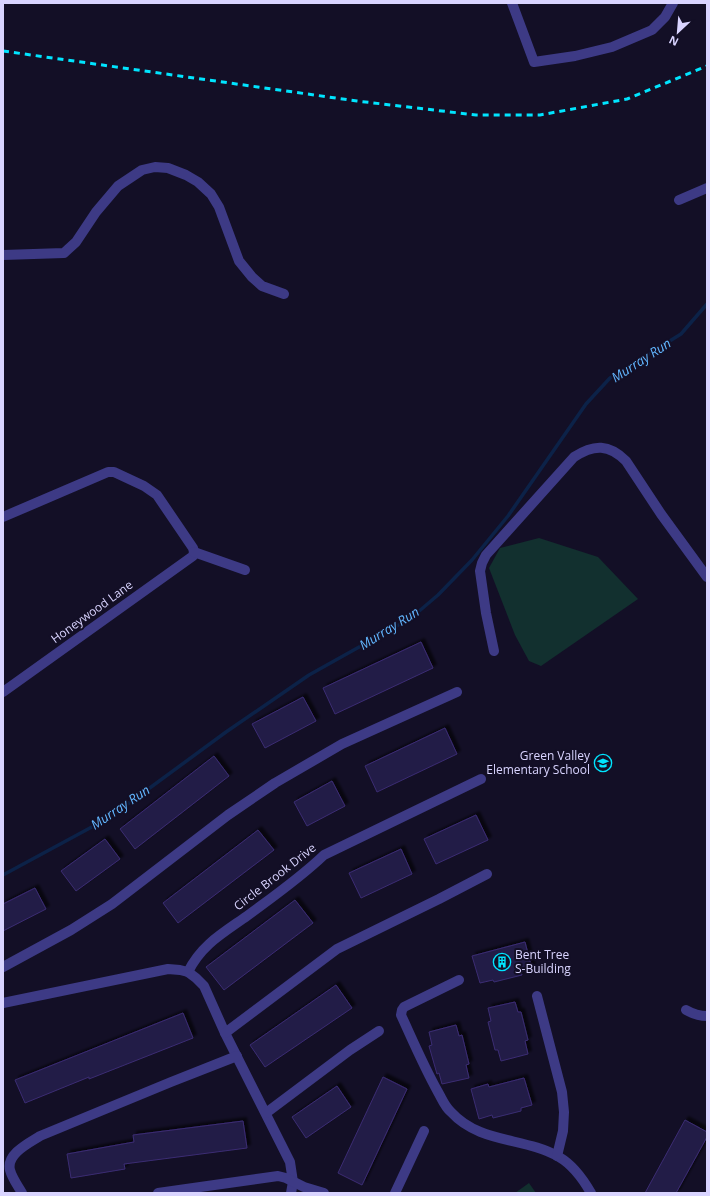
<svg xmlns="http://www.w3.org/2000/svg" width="710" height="1196" font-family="'Open Sans',sans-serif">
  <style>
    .green { fill: #12302f }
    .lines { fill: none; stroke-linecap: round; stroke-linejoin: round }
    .stream { stroke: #0c2248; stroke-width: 3.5 }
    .building { fill: #241b47; stroke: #3b2d73; filter: url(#shadow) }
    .minor { stroke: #3d3a85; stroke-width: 10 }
    .rail { stroke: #00e5ff; stroke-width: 3; stroke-dasharray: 6 5; stroke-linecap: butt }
    .labels { text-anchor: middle; stroke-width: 4; stroke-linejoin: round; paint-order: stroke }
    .street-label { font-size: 12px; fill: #d9d4ff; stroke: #130f26 }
    .poi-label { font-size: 12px; fill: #d9d4ff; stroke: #130f26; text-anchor: end }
    .water-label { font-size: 13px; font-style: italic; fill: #62b6ff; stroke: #130f26 }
  </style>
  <defs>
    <filter id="shadow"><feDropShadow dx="3.5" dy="-3.5" stdDeviation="1" flood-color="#0009"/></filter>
  </defs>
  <rect width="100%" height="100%" fill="#130f26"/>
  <g class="green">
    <path d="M539,538L598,557L638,599L541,666L529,661L515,635L489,568L500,548Z"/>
    <path d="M529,1183L536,1193H515Z"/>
  </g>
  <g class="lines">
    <path class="stream" d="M3,875L101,822L132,801L226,732L309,675L411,618L438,595L472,560L508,516L586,404L610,378L681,334L707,304"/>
  </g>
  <g class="building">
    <path d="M421,642L433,668L335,714L323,688Z"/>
    <path d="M303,697L316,721L265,748L252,724Z"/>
    <path d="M445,728L457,754L377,792L365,766Z"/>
    <path d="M214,756L229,776L135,849L120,829Z"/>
    <path d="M332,781L345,806L307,826L294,802Z"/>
    <path d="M476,815L488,840L436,864L424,839Z"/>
    <path d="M258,830L274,850L178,923L163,903Z"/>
    <path d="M105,839L120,859L76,891L61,871Z"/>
    <path d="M401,849L412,874L361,898L349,873Z"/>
    <path d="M35,888L46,909L3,931V904Z"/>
    <path d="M295,900L313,923L224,990L206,967Z"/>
    <path d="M525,942L532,969L521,972L522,975L494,982L493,980L480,983L472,956Z"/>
    <path d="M336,985L352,1008L265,1067L250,1045Z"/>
    <path d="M515,1002L518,1012H521L528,1040L525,1041L528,1054L501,1061L498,1050H495L488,1022L491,1021L488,1008Z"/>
    <path d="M183,1013L193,1038L89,1079V1077L25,1103L15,1080Z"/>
    <path d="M456,1025L459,1036L462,1035L469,1064L466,1065L469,1078L442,1084L439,1073L437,1074L429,1046L432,1045L429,1032Z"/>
    <path d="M383,1077L407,1089L362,1185L338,1173Z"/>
    <path d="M524,1078L532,1105L521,1108V1111L493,1118L492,1115L479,1119L471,1089L488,1084L489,1087Z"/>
    <path d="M337,1086L351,1107L306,1138L292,1117Z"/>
    <path d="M685,1120L707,1132V1137L676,1193H645Z"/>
    <path d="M243,1121L247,1148L124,1164L125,1169L71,1178L67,1154L134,1142L133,1135Z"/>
  </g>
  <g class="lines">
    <g class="minor">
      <path d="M512,3L534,62L575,56L612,47L652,30L665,17L673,3"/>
      <path d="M679,200L707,188"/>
      <path d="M3,255L64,253L76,242L96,212L118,186L142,170L155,167L168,168L186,175L198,182L211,194L219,207L239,261L252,277L262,286L284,294"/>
      <path d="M3,517L108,472H114L144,486L157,495L193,548L194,552L193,556L3,692"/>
      <path d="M194,552L245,570"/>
      <path d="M494,651L486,613L480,571L482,563L486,555L574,457C594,444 609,444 626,461L661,514L707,577"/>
      <path d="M3,967L71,930L112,904L228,815L275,783L342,744L457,692"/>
      <path d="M188,972C201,945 223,933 247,916C274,896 300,878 324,855L481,779"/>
      <path d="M459,980L404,1007L402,1010L401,1015C413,1041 424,1067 438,1092C442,1099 445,1107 451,1112C480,1144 525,1137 559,1157C573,1165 583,1179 591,1193"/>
      <path d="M537,996L562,1092L564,1112L563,1131L557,1156"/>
      <path d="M3,1003L168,969L180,970L188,972L196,978L204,986L225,1033L290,1162L293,1182L291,1193"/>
      <path d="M686,1010C693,1014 699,1016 707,1016"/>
      <path d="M225,1033L337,949L439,899L487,874"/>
      <path d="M266,1113L350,1050L379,1031"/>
      <path d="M22,1193C18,1186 12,1178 10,1170C6,1154 29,1143 40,1136L171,1082L237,1056"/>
      <path d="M158,1193L278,1176L286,1178L304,1187L324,1193"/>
      <path d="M395,1193L424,1131"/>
    </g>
    <path class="rail" d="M3,51L357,101L476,115H540L627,99L707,66"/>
  </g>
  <defs>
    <symbol id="school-ring" viewBox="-11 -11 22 22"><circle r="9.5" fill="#130f26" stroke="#00e5ff" stroke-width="1.5"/><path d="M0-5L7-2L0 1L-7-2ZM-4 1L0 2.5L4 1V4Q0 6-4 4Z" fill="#00e5ff"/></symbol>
    <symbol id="building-ring" viewBox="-11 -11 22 22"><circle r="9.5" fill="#130f26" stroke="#00e5ff" stroke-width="1.5"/><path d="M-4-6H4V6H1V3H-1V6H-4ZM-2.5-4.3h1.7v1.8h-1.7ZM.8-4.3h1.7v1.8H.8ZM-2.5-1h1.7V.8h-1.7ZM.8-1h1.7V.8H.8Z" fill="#00e5ff"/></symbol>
  </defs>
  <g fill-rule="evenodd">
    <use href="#school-ring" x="593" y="753" width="20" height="20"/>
    <use href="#building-ring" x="492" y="952" width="20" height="20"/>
  </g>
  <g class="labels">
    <g class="street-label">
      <text transform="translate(92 612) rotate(-36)" y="4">Honeywood Lane</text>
      <text transform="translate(275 877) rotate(-38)" y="4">Circle Brook Drive</text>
    </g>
    <g class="poi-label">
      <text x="590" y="760">Green Valley<tspan x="590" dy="14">Elementary School</tspan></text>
      <text x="515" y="959" text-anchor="start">Bent Tree<tspan x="515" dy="14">S-Building</tspan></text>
    </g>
    <g class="water-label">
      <text transform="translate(641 360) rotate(-33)" y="5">Murray Run</text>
      <text transform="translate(389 628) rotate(-32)" y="5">Murray Run</text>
      <text transform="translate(120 807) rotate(-34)" y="5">Murray Run</text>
    </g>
  </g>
  <rect width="710" height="1196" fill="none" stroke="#d9d4ff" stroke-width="8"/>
  <g transform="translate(678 32) rotate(206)" stroke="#130f26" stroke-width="3" paint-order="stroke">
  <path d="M0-3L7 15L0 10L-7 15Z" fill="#d9d4ff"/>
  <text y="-6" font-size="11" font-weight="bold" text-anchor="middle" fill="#d9d4ff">N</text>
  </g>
</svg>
